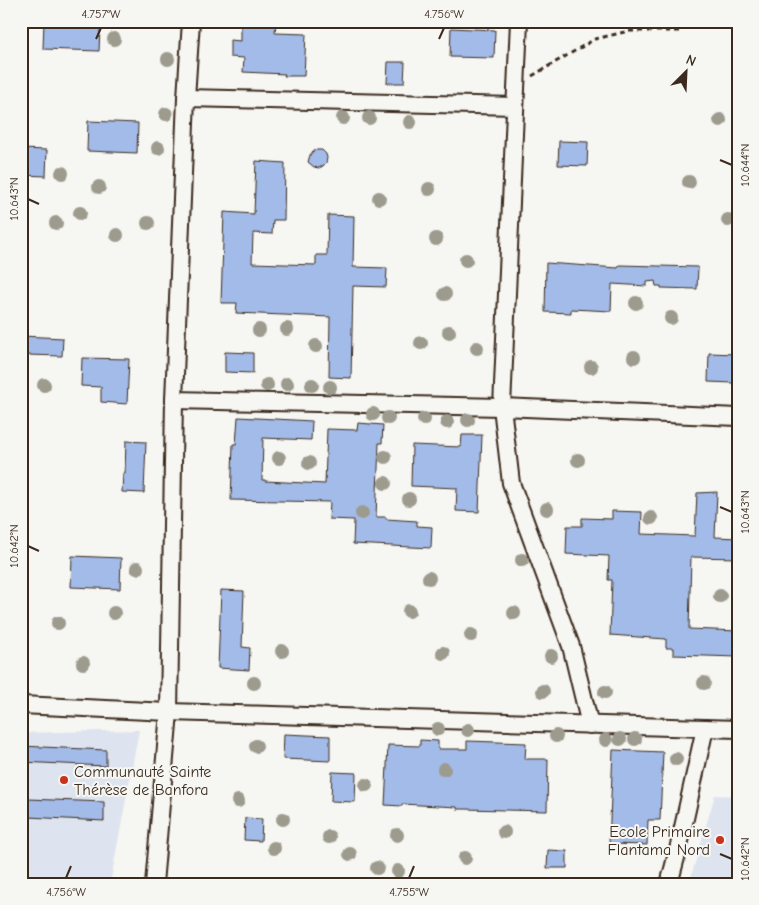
<svg xmlns="http://www.w3.org/2000/svg" width="759" height="905" font-family="'Comic Neue',sans-serif">
  <style>
    .built { fill: #dde4ef }
    .building { fill: #a2bbe8; stroke: #3b2a1e }
    .lines { fill: none; stroke-linecap: round; stroke-linejoin: round }
    .street-casing { stroke: #3b2a1e; stroke-width: 20 }
    .path { stroke: #3b2a1e; stroke-width: 3; stroke-dasharray: 5 4; stroke-linecap: butt }
    .street { stroke: #f6f6f2; stroke-width: 16 }
    .tree { fill: #9d9b8d }
    .ticks { fill: none; stroke: #3b2a1e; stroke-width: 2 }
    .poi-dot { fill: #c8321e; stroke: #f6f6f2; stroke-width: 2 }
    .labels { text-anchor: middle; stroke-width: 4; stroke-linejoin: round; paint-order: stroke }
    .poi-label { font-size: 16px; fill: #3b2a1e; stroke: #f6f6f2; text-anchor: start }
    .neatline { fill: none; stroke: #3b2a1e; stroke-width: 2 }
    .ticks-label { font-size: 12px; text-anchor: middle; fill: #3b2a1e }
  </style>
  <rect width="100%" height="100%" fill="#f6f6f2"/>
  <filter id="ink" filterUnits="userSpaceOnUse"><feTurbulence type="fractalNoise" baseFrequency=".02" numOctaves="2"/><feDisplacementMap in="SourceGraphic" scale="10" xChannelSelector="R" yChannelSelector="G"/><feConvolveMatrix kernelMatrix="1 2 1 2 8 2 1 2 1" color-interpolation-filters="sRGB"/></filter>
  <g filter="url(#ink)">
    <g class="built">
      <path d="M139,730L110,884H21V733Z"/>
      <path d="M715,795L738,796V884H689Z"/>
    </g>
    <g class="building">
      <path d="M44,21H94V28H100L99,51L43,49Z"/>
      <path d="M241,21H276L275,33L306,34L304,76H284L285,74L243,72L244,58L230,57V40L241,41Z"/>
      <path d="M451,28L495,30L494,58L450,57Z"/>
      <path d="M388,62H405L404,83H387Z"/>
      <path d="M88,121L138,123L137,153L87,151Z"/>
      <path d="M559,141L588,142L587,166L558,165Z"/>
      <path d="M21,149L47,150L46,176L21,175Z"/>
      <path d="M317,150H322L326,154L327,158L326,163L323,166L319,168L314,167L308,162L310,155L313,151Z"/>
      <path d="M256,161L285,163L284,220H273L272,234L253,233L252,263L316,265V255H327L328,215L354,216L353,267L387,268L386,287L353,286L351,378L329,377L330,317L236,313L237,303H221L224,212L254,214Z"/>
      <path d="M546,263L618,268L619,265L698,267L697,289L661,288V286H656L655,281L647,282V286L612,284L611,311L571,309V313L545,312Z"/>
      <path d="M21,336L63,338L62,356L26,355V354H21Z"/>
      <path d="M225,352L253,353V373L225,372Z"/>
      <path d="M709,353L735,354L734,383L708,382Z"/>
      <path d="M82,358L129,359L127,404L101,402V387L81,386Z"/>
      <path d="M238,417L312,421L311,440L263,438L262,480H265V481L325,484L327,429L357,430L358,423L383,425L382,443H379L376,517H386V519L417,521V526L432,527L431,548L353,544L354,520L329,519L330,502L231,500L233,444H236Z"/>
      <path d="M462,435H482L479,512L456,511L457,488L411,486L412,445L461,447Z"/>
      <path d="M126,441L146,442L144,493L122,492L123,473H125Z"/>
      <path d="M717,492L715,537L738,538V558L691,557L689,629L738,631V657L673,655V648H666V639L610,635L612,580H608L609,556L566,554L567,526H582V518L612,519V511L642,512L641,534L695,536L697,493Z"/>
      <path d="M72,556L121,558L120,589L71,587Z"/>
      <path d="M221,590L244,591L242,647L250,648L249,670L218,668Z"/>
      <path d="M284,734L330,736V761L283,759Z"/>
      <path d="M420,740L438,741V749H467V741L526,743L525,759H548L547,811L464,809H457V807L402,804V806L385,805L388,745L420,746Z"/>
      <path d="M21,746L106,750V766L21,762Z"/>
      <path d="M613,750L663,752L660,820H648L647,845L609,844Z"/>
      <path d="M332,772L356,773L355,802L331,801Z"/>
      <path d="M28,799L104,802V821L28,817Z"/>
      <path d="M245,818L262,819L261,841L244,840Z"/>
      <path d="M548,850L567,851V868H547Z"/>
    </g>
    <g class="lines">
      <defs>
        <g id="street">
          <path d="M519,21L502,407L511,483L571,646L590,725"/>
          <path d="M186,98L515,106"/>
          <path d="M174,400L502,407L738,417"/>
          <path d="M21,705L169,712L738,729"/>
          <path d="M154,884L169,712L174,400L186,98L191,21"/>
          <path d="M669,884L678,850L705,728"/>
        </g>
      </defs>
      <use href="#street" class="street-casing"/>
      <path class="path" d="M532,76L595,39L629,31H683"/>
      <use href="#street" class="street"/>
    </g>
    <g class="tree">
      <circle cx="114" cy="39" r="7"/>
      <circle cx="168" cy="59" r="7"/>
      <circle cx="166" cy="114" r="7"/>
      <circle cx="343" cy="118" r="7"/>
      <circle cx="369" cy="118" r="7"/>
      <circle cx="720" cy="120" r="7"/>
      <circle cx="410" cy="122" r="7"/>
      <circle cx="158" cy="148" r="7"/>
      <circle cx="62" cy="173" r="7"/>
      <circle cx="689" cy="182" r="7"/>
      <circle cx="99" cy="187" r="7"/>
      <circle cx="429" cy="189" r="7"/>
      <circle cx="379" cy="198" r="7"/>
      <circle cx="80" cy="213" r="7"/>
      <circle cx="728" cy="220" r="7"/>
      <circle cx="56" cy="223" r="7"/>
      <circle cx="148" cy="223" r="7"/>
      <circle cx="117" cy="235" r="7"/>
      <circle cx="436" cy="239" r="7"/>
      <circle cx="466" cy="260" r="7"/>
      <circle cx="445" cy="294" r="7"/>
      <circle cx="636" cy="303" r="7"/>
      <circle cx="671" cy="318" r="7"/>
      <circle cx="287" cy="329" r="7"/>
      <circle cx="259" cy="330" r="7"/>
      <circle cx="449" cy="332" r="7"/>
      <circle cx="421" cy="343" r="7"/>
      <circle cx="316" cy="346" r="7"/>
      <circle cx="477" cy="348" r="7"/>
      <circle cx="634" cy="357" r="7"/>
      <circle cx="591" cy="367" r="7"/>
      <circle cx="287" cy="384" r="7"/>
      <circle cx="44" cy="385" r="7"/>
      <circle cx="267" cy="385" r="7"/>
      <circle cx="312" cy="385" r="7"/>
      <circle cx="330" cy="387" r="7"/>
      <circle cx="373" cy="414" r="7"/>
      <circle cx="388" cy="418" r="7"/>
      <circle cx="424" cy="419" r="7"/>
      <circle cx="468" cy="420" r="7"/>
      <circle cx="447" cy="422" r="7"/>
      <circle cx="385" cy="457" r="7"/>
      <circle cx="279" cy="458" r="7"/>
      <circle cx="578" cy="460" r="7"/>
      <circle cx="309" cy="463" r="7"/>
      <circle cx="385" cy="483" r="7"/>
      <circle cx="409" cy="499" r="7"/>
      <circle cx="547" cy="509" r="7"/>
      <circle cx="362" cy="513" r="7"/>
      <circle cx="651" cy="518" r="7"/>
      <circle cx="522" cy="560" r="7"/>
      <circle cx="137" cy="568" r="7"/>
      <circle cx="429" cy="578" r="7"/>
      <circle cx="720" cy="596" r="7"/>
      <circle cx="409" cy="611" r="7"/>
      <circle cx="114" cy="613" r="7"/>
      <circle cx="514" cy="613" r="7"/>
      <circle cx="58" cy="623" r="7"/>
      <circle cx="471" cy="635" r="7"/>
      <circle cx="282" cy="651" r="7"/>
      <circle cx="443" cy="653" r="7"/>
      <circle cx="551" cy="656" r="7"/>
      <circle cx="83" cy="663" r="7"/>
      <circle cx="254" cy="683" r="7"/>
      <circle cx="704" cy="683" r="7"/>
      <circle cx="543" cy="691" r="7"/>
      <circle cx="605" cy="692" r="7"/>
      <circle cx="438" cy="729" r="7"/>
      <circle cx="468" cy="730" r="7"/>
      <circle cx="556" cy="736" r="7"/>
      <circle cx="620" cy="739" r="7"/>
      <circle cx="635" cy="739" r="7"/>
      <circle cx="606" cy="740" r="7"/>
      <circle cx="256" cy="746" r="7"/>
      <circle cx="676" cy="759" r="7"/>
      <circle cx="444" cy="769" r="7"/>
      <circle cx="366" cy="785" r="7"/>
      <circle cx="238" cy="801" r="7"/>
      <circle cx="283" cy="819" r="7"/>
      <circle cx="504" cy="832" r="7"/>
      <circle cx="397" cy="835" r="7"/>
      <circle cx="329" cy="837" r="7"/>
      <circle cx="274" cy="848" r="7"/>
      <circle cx="350" cy="854" r="7"/>
      <circle cx="465" cy="858" r="7"/>
      <circle cx="377" cy="868" r="7"/>
      <circle cx="398" cy="871" r="7"/>
    </g>
  </g>
  <path class="ticks" d="M96,39L101,28M439,39L444,28M720,160L732,165M28,199L39,204M720,507L732,512M28,546L39,551M720,854L732,859M66,878L71,866M409,878L414,866"/>
  <g class="poi-dot">
    <circle cx="64" cy="780" r="5"/>
    <circle cx="720" cy="840" r="5"/>
  </g>
  <g class="labels">
    <g class="poi-label">
      <text x="74" y="777">Communauté Sainte<tspan x="74" dy="18">Thérèse de Banfora</tspan></text>
      <text x="710" y="837" text-anchor="end">Ecole Primaire<tspan x="710" dy="18">Flantama Nord</tspan></text>
    </g>
  </g>
  <rect width="759" height="905" fill="none" stroke="#f6f6f2" stroke-width="55"/>
  <g transform="translate(686 72) rotate(24)" stroke="#f6f6f2" stroke-width="4" paint-order="stroke">
  <path d="M0-4L9 19L0 12L-9 19Z" fill="#3b2a1e"/>
  <text y="-8" font-size="14" font-weight="bold" text-anchor="middle" fill="#3b2a1e">N</text>
  </g>
  <rect x="28" y="28" width="704" height="850" class="neatline"/>
  <g class="ticks-label">
    <text x="101" y="18">4.757°W</text>
    <text x="444" y="18">4.756°W</text>
    <text transform="translate(745 165) rotate(-90)" y="4">10.644°N</text>
    <text transform="translate(14 199) rotate(-90)" y="4">10.643°N</text>
    <text transform="translate(745 512) rotate(-90)" y="4">10.643°N</text>
    <text transform="translate(14 546) rotate(-90)" y="4">10.642°N</text>
    <text transform="translate(745 859) rotate(-90)" y="4">10.642°N</text>
    <text x="66" y="896">4.756°W</text>
    <text x="409" y="896">4.755°W</text>
  </g>
</svg>
